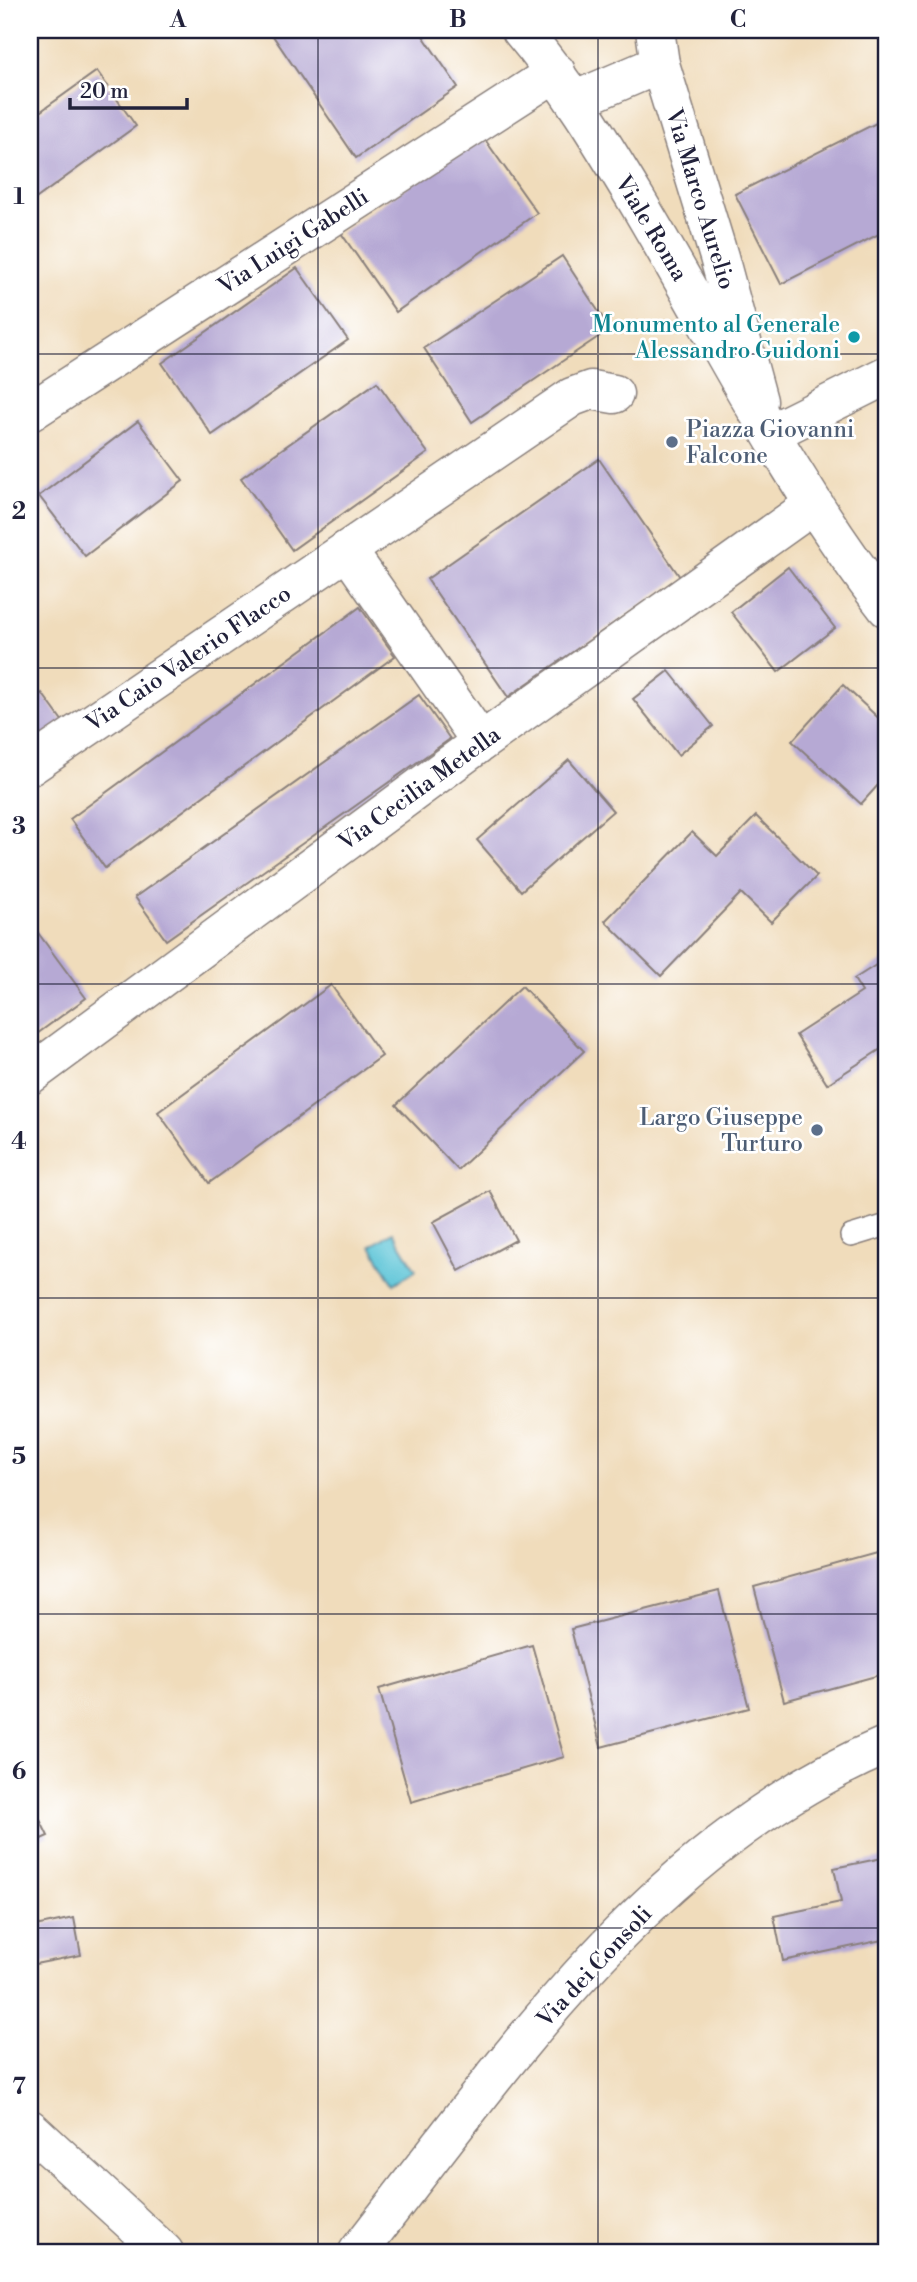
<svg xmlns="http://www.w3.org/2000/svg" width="917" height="2282" font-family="'Libre Bodoni',serif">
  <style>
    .water { fill: #5bc4d7; stroke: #3e7389; stroke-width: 2 }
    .building { fill: #b6a9d4 }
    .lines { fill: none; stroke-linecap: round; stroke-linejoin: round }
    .lane-casing { stroke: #897f7b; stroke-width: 24 }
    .street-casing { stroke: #897f7b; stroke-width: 41 }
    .secondary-casing { stroke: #897f7b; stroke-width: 41 }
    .lane { stroke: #fff; stroke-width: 21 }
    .street { stroke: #fff; stroke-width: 38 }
    .secondary { stroke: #fff; stroke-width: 38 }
    .grid { fill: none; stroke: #22223b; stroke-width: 2; stroke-opacity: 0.55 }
    .culture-dot { fill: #0f9aa8; stroke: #fff; stroke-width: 2.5 }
    .service-dot { fill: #5c6f8a; stroke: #fff; stroke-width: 2.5 }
    .labels { text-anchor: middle; stroke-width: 5; stroke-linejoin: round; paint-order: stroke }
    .street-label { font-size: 23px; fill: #22223b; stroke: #fff }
    .culture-label { font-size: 23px; fill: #0d838f; stroke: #fff; text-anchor: end }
    .service-label { font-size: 23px; fill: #4e5e75; stroke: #fff; text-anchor: start }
    .neatline { fill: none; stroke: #22223b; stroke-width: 2.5 }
    .grid-label { font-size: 23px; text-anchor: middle; font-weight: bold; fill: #22223b }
  </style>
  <rect width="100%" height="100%" fill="#fff"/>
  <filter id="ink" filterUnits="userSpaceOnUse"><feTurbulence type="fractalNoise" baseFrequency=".0143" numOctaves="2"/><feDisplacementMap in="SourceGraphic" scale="14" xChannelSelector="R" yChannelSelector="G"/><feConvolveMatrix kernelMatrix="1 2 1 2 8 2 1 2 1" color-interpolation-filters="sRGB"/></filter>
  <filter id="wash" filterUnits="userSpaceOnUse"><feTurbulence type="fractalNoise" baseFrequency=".00686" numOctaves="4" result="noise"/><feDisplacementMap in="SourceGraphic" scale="28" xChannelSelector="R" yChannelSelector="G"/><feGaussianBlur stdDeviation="1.57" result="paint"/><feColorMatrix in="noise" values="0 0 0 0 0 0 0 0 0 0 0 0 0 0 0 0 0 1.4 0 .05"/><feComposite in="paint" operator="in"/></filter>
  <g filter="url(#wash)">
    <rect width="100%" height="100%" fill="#f0dcbb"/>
    <path class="water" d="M393,1232L416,1270L394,1284L371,1246Z"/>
    <g id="blocks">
      <g class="building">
        <path d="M269,30H419L458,87L356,158Z"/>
        <path d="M97,71L136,126L30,203V119Z"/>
        <path d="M886,118L887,230L781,284L735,194Z"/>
        <path d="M481,134L537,213L396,312L341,233Z"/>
        <path d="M562,256L610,329L472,422L424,348Z"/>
        <path d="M297,268L348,340L212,435L162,363Z"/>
        <path d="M377,382L428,453L292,550L241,478Z"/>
        <path d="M138,421L183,481L85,556L39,496Z"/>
        <path d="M599,459L680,577L508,697L427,579Z"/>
        <path d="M788,567L835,628L778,672L731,612Z"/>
        <path d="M360,607L395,656L105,868L70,819Z"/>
        <path d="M669,671L713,726L678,755L633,699Z"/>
        <path d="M843,685L887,726V775L861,804L792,741Z"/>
        <path d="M42,693L63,722L30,748V703Z"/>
        <path d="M419,695L450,739L166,940L135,897Z"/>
        <path d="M569,760L613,811L521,891L477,840Z"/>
        <path d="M756,816L817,876L771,922L741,893L661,976L605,921L692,832L717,856Z"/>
        <path d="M30,922L86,998L30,1039Z"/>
        <path d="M887,958V1045L827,1084L796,1035L862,992L854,979Z"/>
        <path d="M331,985L382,1056L209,1183L158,1112Z"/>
        <path d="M522,986L584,1051L458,1170L396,1105Z"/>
        <path d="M490,1191L516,1240L459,1271L433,1222Z"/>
        <path d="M887,1550V1673L784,1701L754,1587Z"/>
        <path d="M719,1591L749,1708L601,1747L571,1629Z"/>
        <path d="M532,1645L564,1757L411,1802L379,1689Z"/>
        <path d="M35,1810L48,1836L30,1844V1812Z"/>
        <path d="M887,1857V1939L783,1961L774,1916L841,1902L834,1868Z"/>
        <path d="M74,1918L81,1955L30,1965V1927Z"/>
      </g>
    </g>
  </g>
  <g filter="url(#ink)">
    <use href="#blocks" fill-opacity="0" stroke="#897f7b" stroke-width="2"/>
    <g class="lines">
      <defs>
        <path id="lane" d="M851,1236L887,1225"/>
        <g id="street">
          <path d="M655,30L660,64"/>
          <path d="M576,100L660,64L719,257L758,401"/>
          <path d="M30,412L556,72"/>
          <path d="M771,433L887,375"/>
          <path d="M347,550L481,742"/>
          <path d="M30,766L572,397L591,390L614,394"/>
          <path d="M30,1075L481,742L813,505"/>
          <path d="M358,2252C507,2061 655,1842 887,1745"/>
        </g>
        <g id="secondary">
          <path d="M521,30C566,83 601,141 637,201C718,337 790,484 887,608"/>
          <path d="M30,2129L164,2252"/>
        </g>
      </defs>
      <use href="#lane" class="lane-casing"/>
      <use href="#street" class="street-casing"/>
      <use href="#secondary" class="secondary-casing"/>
      <use href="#lane" class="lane"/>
      <use href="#street" class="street"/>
      <use href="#secondary" class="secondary"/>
    </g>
  </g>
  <path class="grid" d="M318,30V2252M598,30V2252M30,354H887M30,668H887M30,984H887M30,1298H887M30,1614H887M30,1928H887"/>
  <circle class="culture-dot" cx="854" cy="337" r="7"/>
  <g class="service-dot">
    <circle cx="672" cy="442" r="7"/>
    <circle cx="817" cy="1130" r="7"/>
  </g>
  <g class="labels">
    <g class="street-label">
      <text transform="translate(701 199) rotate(73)" y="8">Via Marco Aurelio</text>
      <text transform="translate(652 228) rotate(59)" y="8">Viale Roma</text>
      <text transform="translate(293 241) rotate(-33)" y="8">Via Luigi Gabelli</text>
      <text transform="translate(188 658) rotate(-34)" y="8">Via Caio Valerio Flacco</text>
      <text transform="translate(419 788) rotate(-36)" y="8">Via Cecilia Metella</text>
      <text transform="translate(594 1966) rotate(-47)" y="8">Via dei Consoli</text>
    </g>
    <g class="culture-label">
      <text x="840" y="332">Monumento al Generale<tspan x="840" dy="26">Alessandro Guidoni</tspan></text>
    </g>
    <g class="service-label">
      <text x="686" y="437">Piazza Giovanni<tspan x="686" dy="26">Falcone</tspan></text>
      <text x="803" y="1125" text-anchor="end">Largo Giuseppe<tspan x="803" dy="26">Turturo</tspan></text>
    </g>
  </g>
  <rect width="917" height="2282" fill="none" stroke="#fff" stroke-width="77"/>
  <path d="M70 98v10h117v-10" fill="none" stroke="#22223b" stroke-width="3.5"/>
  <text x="80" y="98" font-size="21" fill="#22223b" stroke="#ffffff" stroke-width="5" paint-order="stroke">20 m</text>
  <rect x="38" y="38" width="840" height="2206" class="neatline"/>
  <g class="grid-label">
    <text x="178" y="27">A</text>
    <text x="458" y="27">B</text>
    <text x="738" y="27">C</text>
    <text x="19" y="204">1</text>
    <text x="19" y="519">2</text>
    <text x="19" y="834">3</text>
    <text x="19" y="1149">4</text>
    <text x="19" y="1464">5</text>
    <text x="19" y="1779">6</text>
    <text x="19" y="2094">7</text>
  </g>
</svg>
